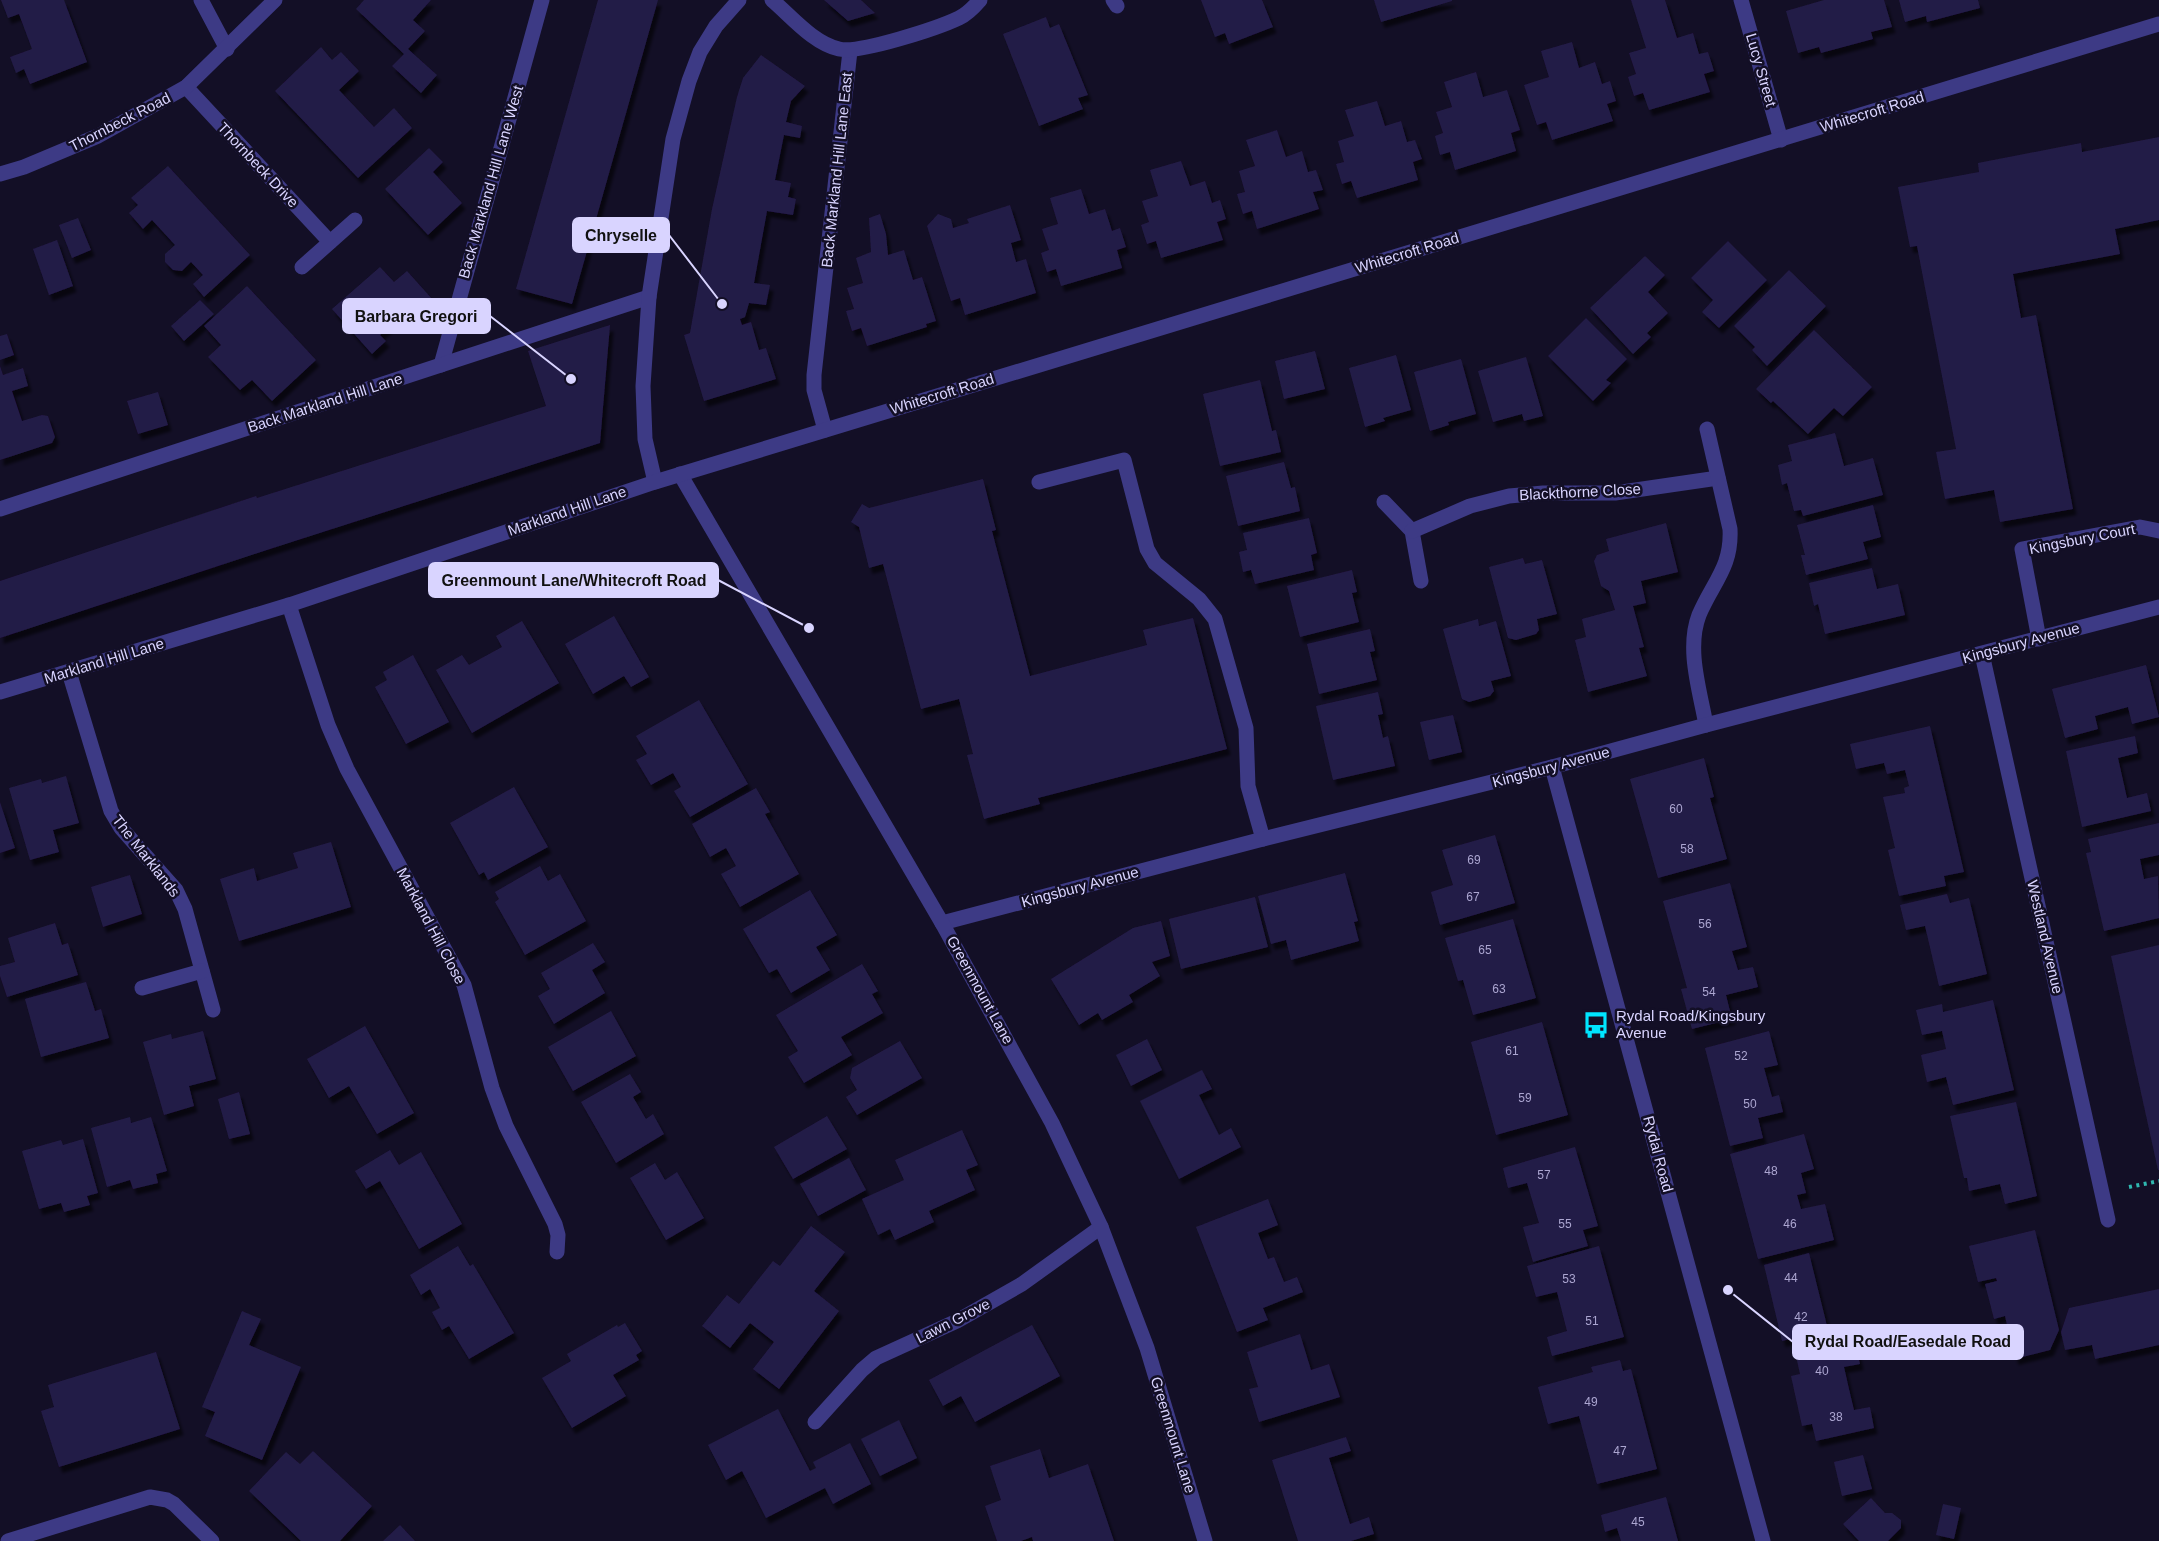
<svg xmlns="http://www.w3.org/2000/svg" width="2159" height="1541" font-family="Helvetica,sans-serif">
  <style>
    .building { fill: #241b47; filter: url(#shadow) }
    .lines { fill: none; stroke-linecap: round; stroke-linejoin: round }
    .path { stroke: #2fb8b0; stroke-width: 4; stroke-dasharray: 3 4.5; stroke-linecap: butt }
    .service { stroke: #3d3a85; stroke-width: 15 }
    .minor { stroke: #3d3a85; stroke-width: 15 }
    .tertiary { stroke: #3d3a85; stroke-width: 15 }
    .labels { text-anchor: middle; stroke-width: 5; stroke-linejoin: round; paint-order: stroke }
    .number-label { font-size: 12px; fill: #aca6d1 }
    .street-label { font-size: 15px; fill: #d9d4ff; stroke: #130f26 }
    .poi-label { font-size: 15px; fill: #d9d4ff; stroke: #130f26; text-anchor: start }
    .leader { fill: none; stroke: #d9d4ff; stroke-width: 2 }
    .callout-dot { fill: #d9d4ff; stroke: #130f26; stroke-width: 2 }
    .callout { fill: #d9d4ff; stroke: #d9d4ff; stroke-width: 2 }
    .callout-label { font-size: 16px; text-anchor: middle; font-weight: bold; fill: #111 }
  </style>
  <defs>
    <filter id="shadow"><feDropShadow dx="3.5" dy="6" stdDeviation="1.5" flood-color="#0009"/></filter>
  </defs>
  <rect width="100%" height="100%" fill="#130f26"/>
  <g class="building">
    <path d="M1,0H64L87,62L30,84L24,69L16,73L10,57L32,49L19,14L8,18Z"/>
    <path d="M364,0H431L413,20L425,31L408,49L437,75L421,93L392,66L404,54L356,9Z"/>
    <path d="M598,0H658L572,304L516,289Z"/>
    <path d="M824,0H861L875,13L848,21Z"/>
    <path d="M1201,0H1262L1273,27L1229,44L1225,33L1215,37Z"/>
    <path d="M1374,0H1452V1L1381,22Z"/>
    <path d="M1631,0H1665L1677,38L1693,33L1699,54L1708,52L1714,71L1704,74L1710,92L1649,110L1643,93L1634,96L1628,77L1636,74L1629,53L1646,48Z"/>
    <path d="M1824,0H1884L1892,27L1871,32L1873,39L1821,53L1819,47L1798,53L1786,11Z"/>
    <path d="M1899,0H1978L1980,8L1927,22L1926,16L1905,22Z"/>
    <path d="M1046,17L1050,28L1059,24L1088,95L1078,98L1083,109L1039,126L1003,34Z"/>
    <path d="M1572,42L1579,68L1595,62L1602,84L1610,81L1616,101L1607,104L1613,121L1552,140L1546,122L1537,125L1524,85L1549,77L1541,51Z"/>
    <path d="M321,47L332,60L341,52L359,71L339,90L374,127L394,108L412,128L358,178L275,91Z"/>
    <path d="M761,55L805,86L791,101L786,122L802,126L800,138L784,135L775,180L791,183L788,197L796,199L793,215L767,211L754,283L770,285L766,305L749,303L745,317L740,319L742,325L751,322L759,350L766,348L776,379L704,401L684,335L690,333L712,209L737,97L743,78Z"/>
    <path d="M1476,72L1483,97L1507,90L1520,130L1511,133L1516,151L1455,170L1450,152L1440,155L1435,136L1443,133L1436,112L1452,107L1444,82Z"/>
    <path d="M1377,101L1385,126L1401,121L1407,142L1415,140L1422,159L1413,162L1418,180L1357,198L1351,181L1342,184L1336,164L1344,162L1338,141L1354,136L1345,110Z"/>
    <path d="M1277,130L1286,157L1302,151L1308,172L1316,170L1323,190L1313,192L1319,209L1257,229L1252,211L1243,214L1237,194L1245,192L1239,171L1255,166L1246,140Z"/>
    <path d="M2159,137V220L2115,229L2120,254L2013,274L2021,318L2036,315L2073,509L2000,522L1994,490L1945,499L1936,452L1956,449L1917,246L1910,247L1898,187L1979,172L1978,163L2081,143L2082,152Z"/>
    <path d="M429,148L443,162L433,172L462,203L428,235L385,189Z"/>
    <path d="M1181,161L1190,186L1205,181L1212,203L1220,200L1226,219L1217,222L1223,240L1161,258L1156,241L1147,244L1141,225L1149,222L1142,201L1158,196L1150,170Z"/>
    <path d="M168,166L250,255L204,297L193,284L203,275L191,262L182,271L173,270L165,262V254L175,245L152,220L143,229L129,213L138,205L131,198Z"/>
    <path d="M1081,189L1089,214L1105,209L1112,231L1120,228L1126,247L1117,250L1122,268L1061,286L1056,269L1047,272L1041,253L1049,250L1042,229L1058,224L1050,198Z"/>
    <path d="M1010,205L1021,240L1011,243L1016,262L1026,259L1036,293L965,315L960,298L951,301L927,226L938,214L951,219L953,228L969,223L967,219Z"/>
    <path d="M880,214L886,234L888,255L904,250L913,280L922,277L936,321L926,324L927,327L867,346L861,328L852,331L846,311L854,309L847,288L863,283L856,258L871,252L869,218Z"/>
    <path d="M78,218L91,250L72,258L59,225Z"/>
    <path d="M57,240L73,286L49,295L33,249Z"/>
    <path d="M1728,241L1767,280L1719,328L1702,312L1713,300L1691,278Z"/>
    <path d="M1645,256L1665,275L1648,292L1668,313L1647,333L1651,337L1633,354L1590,308Z"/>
    <path d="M380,267L394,282L407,271L433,300L418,313L412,306L380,335L386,341L372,354L332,309Z"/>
    <path d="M1789,270L1826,306L1767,366L1752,350L1755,347L1734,326Z"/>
    <path d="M247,286L316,360L272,401L252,380L240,390L208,357L221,345L204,326Z"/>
    <path d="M200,300L214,314L184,341L171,326Z"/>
    <path d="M1586,318L1627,359L1606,380L1611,383L1593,401L1548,356Z"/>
    <path d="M610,325L600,443L273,548L0,638V581L256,496L257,498L546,406L528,351Z"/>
    <path d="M1814,330L1872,387L1843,416L1834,408L1808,434L1773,401L1771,403L1756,389Z"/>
    <path d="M7,334L14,355L0,360V336Z"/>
    <path d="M1315,351L1325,389L1284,399L1275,361Z"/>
    <path d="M1396,355L1411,410L1383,418L1385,421L1365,427L1349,368Z"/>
    <path d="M1526,357L1543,416L1524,421L1522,414L1493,422L1478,371Z"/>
    <path d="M1461,359L1476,414L1448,422L1449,425L1430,431L1414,372Z"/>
    <path d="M0,366L3,375L23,368L28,386L12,391L22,421L42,415L48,416L55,437L52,443L0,460Z"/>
    <path d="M1260,380L1272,431L1276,430L1281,452L1220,466L1203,394Z"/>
    <path d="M158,392L168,425L138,434L127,401Z"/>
    <path d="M1835,433L1844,466L1873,458L1883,495L1803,516L1801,510L1794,511L1787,483L1782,485L1778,465L1792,461L1788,445Z"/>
    <path d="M1284,462L1291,488L1295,487L1300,511L1238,526L1226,476Z"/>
    <path d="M983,479L996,530L992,531L1030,676L1147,645L1143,630L1193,618L1227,749L1038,798L1040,804L984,819L967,755L973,754L959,699L921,709L883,564L869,568L859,527L851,522L862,504L869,508Z"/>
    <path d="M1873,505L1881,537L1863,542L1868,559L1806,575L1801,555H1805L1797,525Z"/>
    <path d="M1309,518L1317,553L1311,555L1314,570L1255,584L1251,570L1243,572L1239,552L1247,550L1243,533Z"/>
    <path d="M1666,523L1678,572L1641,581L1646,603L1633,606L1644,647L1639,648L1647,676L1588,692L1575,640L1586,637L1582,619L1615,610L1609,591L1601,586L1594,561L1597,555L1609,551L1606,539Z"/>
    <path d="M1523,558L1525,564L1542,560L1557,614L1537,619L1539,630L1536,634L1516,640L1508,638L1489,567Z"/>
    <path d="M1872,568L1877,589L1898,584L1905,615L1825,634L1818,604L1814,606L1809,583Z"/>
    <path d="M1352,570L1357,592L1352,593L1359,622L1300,637L1287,586Z"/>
    <path d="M614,616L649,677L631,687L624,676L593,694L565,644Z"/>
    <path d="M1478,619L1479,626L1496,621L1511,676L1491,681L1494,691L1490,696L1469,702L1462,699L1443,629Z"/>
    <path d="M522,621L559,683L472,733L436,670L462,655L469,665L502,647L496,636Z"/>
    <path d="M1370,629L1375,651L1370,652L1377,680L1319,694L1307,644Z"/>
    <path d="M413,655L449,722L406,744L375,687L387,680L383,672Z"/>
    <path d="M2146,665L2159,717L2132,724L2128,707L2095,716L2098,729L2065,738L2052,689Z"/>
    <path d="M1378,692L1383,714L1378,715L1383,738L1388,736L1395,766L1333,780L1316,706Z"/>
    <path d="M699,700L748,784L690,817L674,791L681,787L673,773L651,785L636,760L647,754L636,736Z"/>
    <path d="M1453,715L1462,752L1429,760L1420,722Z"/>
    <path d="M1930,726L1964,872L1944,876L1946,886L1899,896L1888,850L1895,848L1883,797L1905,793L1904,788L1909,786L1905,770L1887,774L1884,763L1856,769L1850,744Z"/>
    <path d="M2135,736L2138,753L2118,758L2127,798L2147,793L2151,811L2082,827L2066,751Z"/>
    <path d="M1704,758L1714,797L1710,798L1727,859L1658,878L1630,779Z"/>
    <path d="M66,776L79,823L53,830L59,852L30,860L9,788L41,779L42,783Z"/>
    <path d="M514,787L548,847L488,880L484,872L479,875L450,823Z"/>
    <path d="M756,788L770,812L765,814L799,874L740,907L721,874L736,866L726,848L710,857L692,824Z"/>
    <path d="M0,802L15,848L0,853Z"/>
    <path d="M2159,823V855L2140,859L2144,879L2158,876L2159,918L2104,931L2086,853L2091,852L2088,839Z"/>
    <path d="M1495,835L1515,903L1440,925L1431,892L1453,885L1442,850Z"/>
    <path d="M331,842L351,907L239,941L220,879L254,868L257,881L298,868L293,853Z"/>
    <path d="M540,866L548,881L560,874L586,921L525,955L495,902L499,899L495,892Z"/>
    <path d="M1345,873L1358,921L1354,922L1359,941L1291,960L1286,940L1271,944L1258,896Z"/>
    <path d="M130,875L142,914L103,927L91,887Z"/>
    <path d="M1730,883L1747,947L1732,951L1738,970L1753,967L1758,987L1726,995L1732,1019L1692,1029L1681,989L1687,988L1663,901Z"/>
    <path d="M810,890L837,935L816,947L830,970L791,993L777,969L769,973L743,929Z"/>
    <path d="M1947,894L1950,903L1969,898L1987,974L1939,986L1925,926L1906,930L1900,905Z"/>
    <path d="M1255,897L1268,947L1181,969L1169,919Z"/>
    <path d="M1513,919L1536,998L1473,1015L1463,980L1458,981L1445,938Z"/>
    <path d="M1161,921L1170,956L1152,962L1160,976L1129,995L1133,1002L1102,1020L1098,1013L1079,1025L1051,979L1133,928Z"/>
    <path d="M55,923L62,945L68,943L78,975L7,997L0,976V966L15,962L8,938Z"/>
    <path d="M593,943L605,962L592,970L605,993L554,1024L538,996L550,989L541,973Z"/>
    <path d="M2159,945V1170H2158L2111,956Z"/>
    <path d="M862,964L878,991L872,994L883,1013L841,1037L852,1055L804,1083L788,1057L798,1051L776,1015Z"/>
    <path d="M86,982L95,1011L101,1009L109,1038L41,1057L25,999Z"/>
    <path d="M1993,1000L2014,1090L1953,1105L1946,1077L1927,1082L1921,1055L1946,1049L1942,1031L1922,1035L1916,1010L1942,1004L1943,1012Z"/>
    <path d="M611,1011L636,1056L573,1091L548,1047Z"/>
    <path d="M1542,1022L1568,1115L1496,1135L1471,1042Z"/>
    <path d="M365,1026L414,1113L377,1134L349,1086L329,1098L307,1059Z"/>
    <path d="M203,1031L216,1079L189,1086L194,1106L164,1115L143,1042L171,1034L172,1039Z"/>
    <path d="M1769,1031L1778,1065L1764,1068L1772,1097L1779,1095L1783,1112L1758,1118L1763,1138L1730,1146L1705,1048Z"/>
    <path d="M1147,1039L1162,1070L1131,1086L1116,1055Z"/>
    <path d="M900,1041L922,1078L857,1115L846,1097L857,1090L850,1078L852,1068Z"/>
    <path d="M1202,1070L1212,1089L1199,1095L1219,1135L1231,1128L1241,1147L1179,1179L1140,1101Z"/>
    <path d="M630,1074L641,1092L633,1097L646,1119L653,1114L664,1134L616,1163L581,1102Z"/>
    <path d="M239,1092L250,1134L229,1139L218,1099Z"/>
    <path d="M2016,1102L2037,1196L2005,1204L2000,1184L1969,1191L1967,1178H1964L1950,1116Z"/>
    <path d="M827,1116L847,1149L793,1179L774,1147Z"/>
    <path d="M130,1117L131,1123L151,1117L167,1171L156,1174L158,1183L133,1189L130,1180L107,1187L91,1128Z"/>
    <path d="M962,1130L978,1165L966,1170L975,1190L929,1211L934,1222L895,1240L890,1229L878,1235L862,1199L904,1180L895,1160Z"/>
    <path d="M1804,1134L1814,1169L1801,1173L1806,1193L1797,1195L1801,1209L1825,1204L1834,1240L1758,1259L1730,1154Z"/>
    <path d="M83,1139L98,1193L87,1196L90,1205L64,1212L61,1203L39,1209L22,1151L61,1140L63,1145Z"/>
    <path d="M1575,1147L1598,1226L1583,1230L1588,1246L1533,1262L1523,1227L1539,1223L1527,1183L1508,1188L1503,1168Z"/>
    <path d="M390,1150L399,1165L421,1152L462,1224L419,1249L380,1181L366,1189L355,1171Z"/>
    <path d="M849,1158L866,1190L818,1216L800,1184Z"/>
    <path d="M655,1163L665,1180L677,1172L704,1218L666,1240L630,1178Z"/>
    <path d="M1268,1199L1278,1225L1258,1233L1268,1259L1274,1257L1284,1282L1297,1277L1303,1292L1263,1308L1268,1320L1237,1332L1196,1227Z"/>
    <path d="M811,1226L845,1252L814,1291L839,1311L779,1389L753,1369L774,1342L750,1323L730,1348L702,1326L727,1295L739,1304L773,1261L780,1266Z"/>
    <path d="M2035,1230L2059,1330L2050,1350L2015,1359L2005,1316L1994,1319L1985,1284L1997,1281L1996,1278L1978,1282L1969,1246Z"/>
    <path d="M458,1246L470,1266L473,1264L514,1333L469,1359L449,1326L442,1330L432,1312L440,1308L430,1289L421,1295L410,1275Z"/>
    <path d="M1599,1246L1624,1337L1552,1356L1547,1337L1567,1331L1557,1292L1536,1297L1527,1266Z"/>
    <path d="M1809,1253L1828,1330L1782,1341L1764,1265Z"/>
    <path d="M2159,1289V1345L2095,1359L2092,1345L2065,1350L2061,1332L2069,1308Z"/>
    <path d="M242,1311L261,1319L249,1345L301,1367L262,1460L205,1436L215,1412L202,1407Z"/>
    <path d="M625,1323L642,1351L636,1355L639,1360L613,1375L626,1396L572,1428L542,1378L571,1361L567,1354L617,1325L618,1327Z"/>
    <path d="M1032,1325L1060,1376L975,1422L961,1396L943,1406L929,1380Z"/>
    <path d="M1300,1334L1311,1370L1329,1364L1340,1397L1259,1422L1249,1389L1258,1387L1247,1352Z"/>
    <path d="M1855,1343L1860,1364L1844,1367L1849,1389L1854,1410L1870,1407L1874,1428L1816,1441L1812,1424L1802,1426L1791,1376L1800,1374L1796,1356Z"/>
    <path d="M156,1352L180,1429L59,1467L41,1411L54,1407L48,1385Z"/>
    <path d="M1620,1360L1623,1371L1631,1369L1657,1469L1597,1484L1579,1416L1548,1424L1538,1387L1593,1372L1591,1367Z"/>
    <path d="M778,1409L810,1471L816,1468L813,1462L850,1443L871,1484L833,1504L825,1488L766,1518L742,1471L726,1480L708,1445Z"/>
    <path d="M899,1420L917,1458L880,1476L861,1439Z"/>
    <path d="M1346,1437L1351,1451L1329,1458L1350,1524L1369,1517L1374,1534L1351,1541H1298L1272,1460Z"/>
    <path d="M1040,1449L1049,1478L1088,1464L1114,1541H1033L1032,1537L1021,1541H997L985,1506L1001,1500L990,1466Z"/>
    <path d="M313,1451L372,1506L340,1541H301L249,1491L286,1452L300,1464Z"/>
    <path d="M1863,1455L1872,1489L1842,1496L1834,1462Z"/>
    <path d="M1666,1497L1678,1541H1621L1617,1528L1605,1532L1601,1515Z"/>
    <path d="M1871,1498L1885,1513H1892L1901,1520V1528L1888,1541H1859L1843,1524Z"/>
    <path d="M1943,1504L1961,1508L1954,1539L1936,1535Z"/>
    <path d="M400,1525L415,1541H383Z"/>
  </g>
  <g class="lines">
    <path class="path" d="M2129,1187L2159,1181"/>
    <g class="service">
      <path d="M201,0L227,49"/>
      <path d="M441,365L542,0"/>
      <path d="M825,430L814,390V375L850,51"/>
      <path d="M1039,482L1124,460L1147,549L1155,563L1199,599L1215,619L1246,728L1248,786L1263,839"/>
      <path d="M0,509L649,297"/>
      <path d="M2039,639L2022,549L2140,527L2159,531"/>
    </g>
    <g class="minor">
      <path d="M772,0C792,17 813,43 839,49C859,54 938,28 959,18C967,14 974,7 980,0"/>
      <path d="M1113,0L1117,6"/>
      <path d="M1741,0L1781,140"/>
      <path d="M186,87L330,242"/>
      <path d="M0,174L24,167L98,136L186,87L275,0"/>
      <path d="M302,267L355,220"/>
      <path d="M655,482L645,439L643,386L649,297L673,139L689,81L700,52L716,26L739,0"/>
      <path d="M1384,502L1412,531L1421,581"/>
      <path d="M1412,531L1470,506L1509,496L1543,493H1615L1718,478"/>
      <path d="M289,605L328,725L347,769L464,985L492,1088L506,1126L555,1224L558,1235L557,1252"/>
      <path d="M1982,654L2108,1220"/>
      <path d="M69,672L111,811L121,828L176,890L185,909L213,1010"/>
      <path d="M1706,725C1700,691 1686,649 1699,615C1713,582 1732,567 1730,529L1707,429"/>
      <path d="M1552,767L1763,1541"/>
      <path d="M942,923L1263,839L1552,767L1706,725L2159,607"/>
      <path d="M142,988L202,971"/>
      <path d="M815,1422L862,1370L876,1358L957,1321L1022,1284L1101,1227"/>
      <path d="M8,1541L150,1497L167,1500L174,1504L212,1541"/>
    </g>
    <g class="tertiary">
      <path d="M680,474L942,923L1052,1123L1101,1227L1147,1348L1205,1541"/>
      <path d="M0,692L289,605L655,482L2159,24"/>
    </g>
  </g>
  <defs>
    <symbol id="bus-bare" viewBox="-9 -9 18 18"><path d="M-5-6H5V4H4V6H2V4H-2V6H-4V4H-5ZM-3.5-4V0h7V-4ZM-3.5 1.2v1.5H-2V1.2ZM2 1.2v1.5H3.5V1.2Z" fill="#00e5ff" stroke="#130f26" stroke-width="2.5" paint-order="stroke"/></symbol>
  </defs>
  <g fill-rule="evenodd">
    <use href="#bus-bare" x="1577" y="1006" width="38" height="38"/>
  </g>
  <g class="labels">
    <g class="number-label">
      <text x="1676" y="813">60</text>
      <text x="1687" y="853">58</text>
      <text x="1474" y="864">69</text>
      <text x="1473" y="901">67</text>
      <text x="1705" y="928">56</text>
      <text x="1485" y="954">65</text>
      <text x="1499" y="993">63</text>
      <text x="1709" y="996">54</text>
      <text x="1512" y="1055">61</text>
      <text x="1741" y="1060">52</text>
      <text x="1525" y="1102">59</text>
      <text x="1750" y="1108">50</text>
      <text x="1771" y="1175">48</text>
      <text x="1544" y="1179">57</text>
      <text x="1565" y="1228">55</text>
      <text x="1790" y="1228">46</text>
      <text x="1791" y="1282">44</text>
      <text x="1569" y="1283">53</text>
      <text x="1801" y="1321">42</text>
      <text x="1592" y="1325">51</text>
      <text x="1822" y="1375">40</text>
      <text x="1591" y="1406">49</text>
      <text x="1836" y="1421">38</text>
      <text x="1620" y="1455">47</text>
      <text x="1638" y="1526">45</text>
    </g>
    <g class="street-label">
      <text transform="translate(1761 70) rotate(74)" y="5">Lucy Street</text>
      <text transform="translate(1872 112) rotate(-17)" y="5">Whitecroft Road</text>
      <text transform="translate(120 122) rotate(-27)" y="5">Thornbeck Road</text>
      <text transform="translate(258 165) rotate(47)" y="5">Thornbeck Drive</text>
      <text transform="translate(837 170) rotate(-84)" y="5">Back Markland Hill Lane East</text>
      <text transform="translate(491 182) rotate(-74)" y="5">Back Markland Hill Lane West</text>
      <text transform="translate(1407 253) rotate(-17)" y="5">Whitecroft Road</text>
      <text transform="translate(942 394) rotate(-17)" y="5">Whitecroft Road</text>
      <text transform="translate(325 403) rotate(-18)" y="5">Back Markland Hill Lane</text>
      <text transform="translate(1580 492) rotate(-3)" y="5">Blackthorne Close</text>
      <text transform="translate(567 511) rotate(-19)" y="5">Markland Hill Lane</text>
      <text transform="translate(2082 539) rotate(-11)" y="5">Kingsbury Court</text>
      <text transform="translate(2021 643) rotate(-15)" y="5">Kingsbury Avenue</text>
      <text transform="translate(104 661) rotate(-17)" y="5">Markland Hill Lane</text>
      <text transform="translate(1551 767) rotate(-15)" y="5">Kingsbury Avenue</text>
      <text transform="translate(146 856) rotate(52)" y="5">The Marklands</text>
      <text transform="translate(1080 887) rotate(-15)" y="5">Kingsbury Avenue</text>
      <text transform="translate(431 926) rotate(62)" y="5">Markland Hill Close</text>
      <text transform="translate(2045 937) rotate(77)" y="5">Westland Avenue</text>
      <text transform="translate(980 990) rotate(61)" y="5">Greenmount Lane</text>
      <text transform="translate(1658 1154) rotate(75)" y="5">Rydal Road</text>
      <text transform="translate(953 1321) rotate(-27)" y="5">Lawn Grove</text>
      <text transform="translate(1173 1435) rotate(73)" y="5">Greenmount Lane</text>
    </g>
    <g class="poi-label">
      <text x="1616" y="1021">Rydal Road/Kingsbury<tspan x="1616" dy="17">Avenue</tspan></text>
    </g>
  </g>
  <path class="leader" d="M722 304L669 235M571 379L490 316M809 628L718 580M1728 1290L1793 1342"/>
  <g class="callout-dot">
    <circle cx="722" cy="304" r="6"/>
    <circle cx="571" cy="379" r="6"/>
    <circle cx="809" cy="628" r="6"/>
    <circle cx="1728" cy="1290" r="6"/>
  </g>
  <g class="callout">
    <rect x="573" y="218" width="96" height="34" rx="6"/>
    <rect x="343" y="299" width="147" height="34" rx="6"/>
    <rect x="429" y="563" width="289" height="34" rx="6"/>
    <rect x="1793" y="1325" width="230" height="34" rx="6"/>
  </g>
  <g class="callout-label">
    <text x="621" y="241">Chryselle</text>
    <text x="416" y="322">Barbara Gregori</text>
    <text x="574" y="586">Greenmount Lane/Whitecroft Road</text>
    <text x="1908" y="1347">Rydal Road/Easedale Road</text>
  </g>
</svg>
